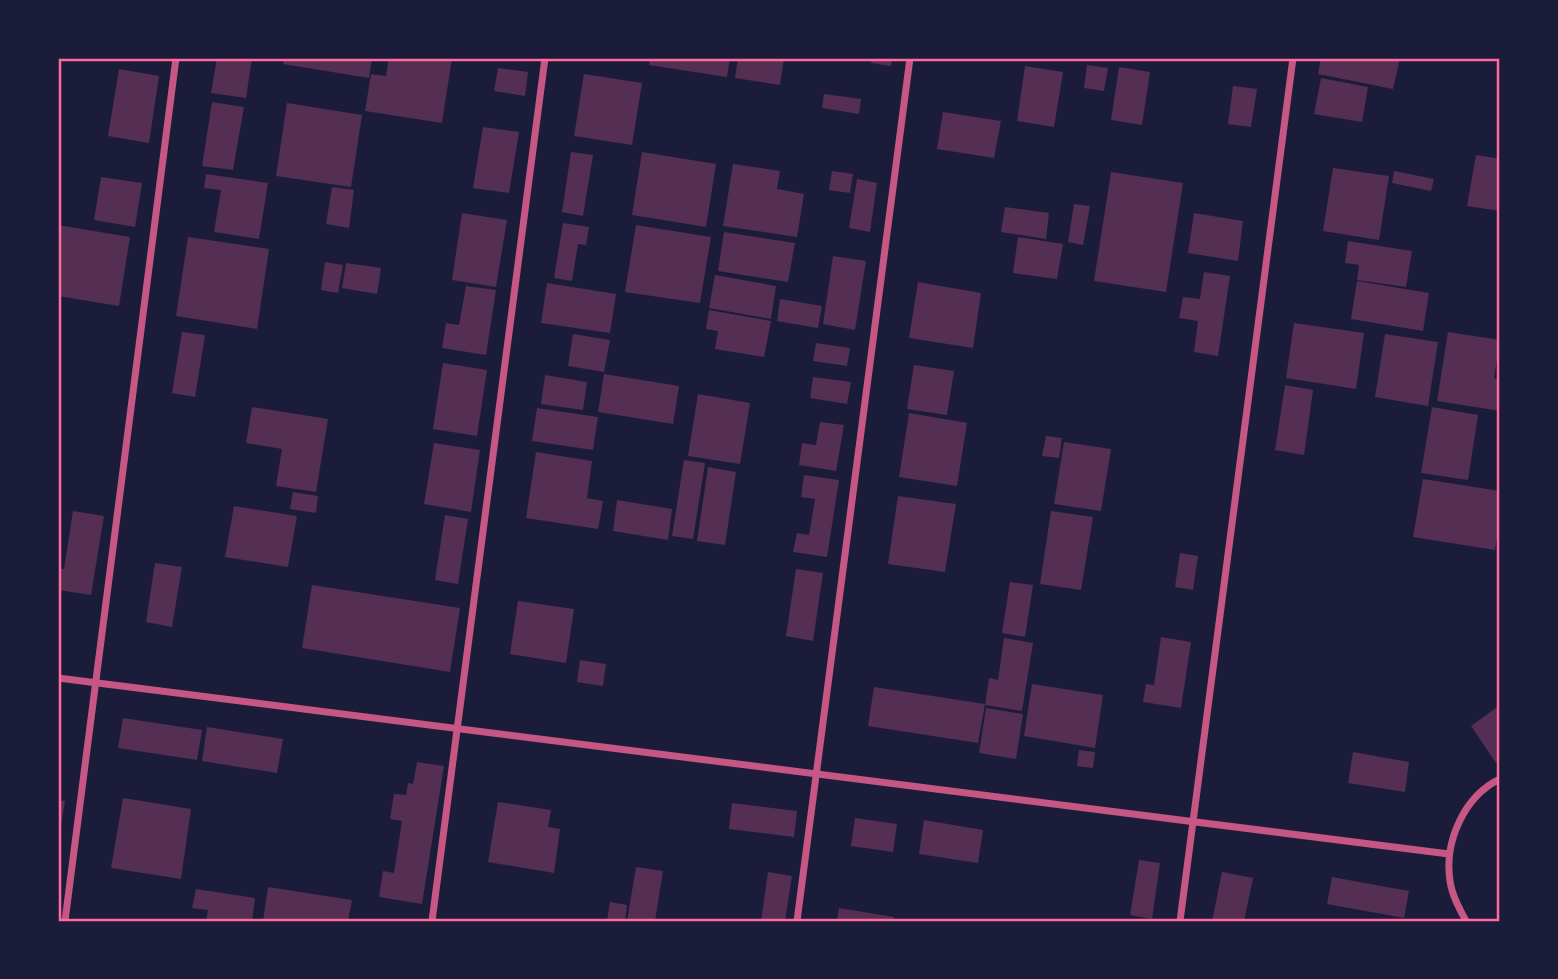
<svg xmlns="http://www.w3.org/2000/svg" width="1558" height="979" font-family="'Public Sans',sans-serif">
  <style>
    .building { fill: #542f53 }
    .lines { fill: none; stroke-linecap: round; stroke-linejoin: round }
    .minor { stroke: #c65784; stroke-width: 7 }
    .neatline { fill: none; stroke: #ff6b9d; stroke-width: 2.5 }
  </style>
  <rect width="100%" height="100%" fill="#1b1b3a"/>
  <g class="building">
    <path d="M217,58H252L246,98L211,93Z"/>
    <path d="M285,58H372L369,78L283,64Z"/>
    <path d="M389,58H452L442,123L365,111L371,74L386,76Z"/>
    <path d="M650,58H730L727,77L649,65Z"/>
    <path d="M738,58H784L780,85L735,78Z"/>
    <path d="M872,58H892L891,66L871,63Z"/>
    <path d="M1321,58H1400L1393,89L1318,74Z"/>
    <path d="M1087,65L1108,68L1104,91L1084,88Z"/>
    <path d="M1025,66L1063,72L1054,127L1017,121Z"/>
    <path d="M1119,67L1150,72L1142,125L1111,120Z"/>
    <path d="M498,68L528,72L525,96L494,91Z"/>
    <path d="M119,69L159,76L149,143L108,136Z"/>
    <path d="M584,74L642,83L632,145L574,136Z"/>
    <path d="M1321,78L1368,87L1362,122L1314,114Z"/>
    <path d="M1233,86L1257,89L1251,127L1228,124Z"/>
    <path d="M824,94L861,99L859,114L822,108Z"/>
    <path d="M212,102L244,107L233,170L202,166Z"/>
    <path d="M287,103L362,115L351,187L276,176Z"/>
    <path d="M943,112L1001,121L994,158L937,149Z"/>
    <path d="M483,127L519,132L509,193L473,188Z"/>
    <path d="M571,152L593,155L583,216L562,212Z"/>
    <path d="M642,152L716,164L706,227L632,215Z"/>
    <path d="M1476,155L1500,159V211L1467,206Z"/>
    <path d="M733,164L780,171L777,189L804,194L797,237L723,226Z"/>
    <path d="M1333,168L1389,176L1379,240L1323,231Z"/>
    <path d="M832,171L853,174L850,193L829,190Z"/>
    <path d="M1394,171L1434,179L1431,191L1392,183Z"/>
    <path d="M1111,172L1183,183L1166,292L1094,281Z"/>
    <path d="M206,174L268,183L259,239L214,232L221,190L204,188Z"/>
    <path d="M101,177L142,183L135,227L94,220Z"/>
    <path d="M857,179L877,183L870,232L849,228Z"/>
    <path d="M332,187L354,190L349,228L326,224Z"/>
    <path d="M1074,204L1090,206L1083,245L1068,242Z"/>
    <path d="M1005,207L1049,213L1046,239L1001,232Z"/>
    <path d="M462,213L507,220L496,287L452,280Z"/>
    <path d="M1194,213L1243,221L1238,261L1188,253Z"/>
    <path d="M563,223L589,227L586,245L578,244L572,281L554,278Z"/>
    <path d="M58,225L130,237L119,306L58,296Z"/>
    <path d="M636,225L711,237L700,303L625,292Z"/>
    <path d="M724,232L795,243L788,282L718,271Z"/>
    <path d="M188,237L269,249L257,329L176,316Z"/>
    <path d="M1018,237L1063,244L1057,279L1013,273Z"/>
    <path d="M1348,241L1412,251L1406,287L1357,280L1359,265L1345,263Z"/>
    <path d="M833,256L866,261L855,330L823,324Z"/>
    <path d="M325,262L343,265L338,293L321,290Z"/>
    <path d="M346,263L381,268L377,294L342,288Z"/>
    <path d="M1204,272L1230,276L1218,356L1194,352L1198,321L1179,318L1183,297L1200,299Z"/>
    <path d="M715,275L776,286L771,319L709,308Z"/>
    <path d="M1357,281L1429,293L1423,331L1351,319Z"/>
    <path d="M918,282L981,293L973,348L909,338Z"/>
    <path d="M547,283L616,294L610,333L541,323Z"/>
    <path d="M466,286L496,290L486,355L442,348L446,323L459,325Z"/>
    <path d="M780,299L822,306L818,328L777,321Z"/>
    <path d="M709,310L771,321L764,357L715,349L718,331L706,329Z"/>
    <path d="M1294,323L1364,333L1356,389L1286,378Z"/>
    <path d="M182,332L205,335L195,397L172,393Z"/>
    <path d="M1448,332L1500,340L1494,378L1500,379V411L1437,401Z"/>
    <path d="M573,334L610,340L604,372L568,366Z"/>
    <path d="M1385,334L1438,342L1428,406L1375,397Z"/>
    <path d="M816,343L850,348L847,366L813,361Z"/>
    <path d="M443,363L487,370L477,436L433,429Z"/>
    <path d="M914,365L954,371L947,415L907,409Z"/>
    <path d="M604,374L679,386L673,424L598,412Z"/>
    <path d="M545,375L587,382L583,410L541,404Z"/>
    <path d="M813,377L851,382L847,404L810,398Z"/>
    <path d="M1285,385L1313,390L1304,455L1275,450Z"/>
    <path d="M698,394L750,403L740,464L688,456Z"/>
    <path d="M252,407L328,419L316,492L276,486L282,449L246,443Z"/>
    <path d="M1432,407L1478,415L1468,480L1421,473Z"/>
    <path d="M537,408L598,417L593,450L532,441Z"/>
    <path d="M909,413L967,423L957,486L899,477Z"/>
    <path d="M820,422L844,425L836,471L799,465L802,443L816,445Z"/>
    <path d="M1046,436L1062,438L1059,458L1042,456Z"/>
    <path d="M1064,442L1111,449L1101,511L1054,504Z"/>
    <path d="M434,443L480,450L471,512L424,504Z"/>
    <path d="M536,452L592,461L587,498L603,501L598,529L526,518Z"/>
    <path d="M684,460L705,463L693,539L672,536Z"/>
    <path d="M708,467L736,472L725,545L697,541Z"/>
    <path d="M804,475L839,480L827,557L793,552L797,533L809,535L815,499L801,497Z"/>
    <path d="M1423,479L1500,491V520L1495,550L1413,537Z"/>
    <path d="M293,492L318,496L316,513L290,509Z"/>
    <path d="M898,496L956,504L945,572L888,564Z"/>
    <path d="M617,500L672,509L668,540L613,531Z"/>
    <path d="M234,506L297,516L288,567L225,557Z"/>
    <path d="M73,511L104,516L91,595L58,590V568L64,569Z"/>
    <path d="M1051,511L1093,517L1081,590L1040,584Z"/>
    <path d="M445,515L468,519L458,584L435,580Z"/>
    <path d="M1180,553L1198,556L1193,590L1175,587Z"/>
    <path d="M155,563L182,567L172,627L146,622Z"/>
    <path d="M796,569L823,573L813,641L786,636Z"/>
    <path d="M1010,582L1033,585L1025,637L1002,633Z"/>
    <path d="M312,585L460,608L450,672L302,648Z"/>
    <path d="M518,601L574,609L566,663L510,654Z"/>
    <path d="M1161,637L1191,642L1181,708L1143,702L1146,684L1154,685Z"/>
    <path d="M1004,638L1033,643L1022,711L985,705L989,678L998,680Z"/>
    <path d="M580,660L606,664L603,686L577,682Z"/>
    <path d="M1032,684L1103,695L1095,748L1024,736Z"/>
    <path d="M874,687L985,704L978,743L868,726Z"/>
    <path d="M1500,705V760L1496,763L1471,726Z"/>
    <path d="M986,708L1023,714L1016,759L979,753Z"/>
    <path d="M123,718L202,730L197,760L118,748Z"/>
    <path d="M207,727L283,739L277,773L202,761Z"/>
    <path d="M1079,750L1095,752L1093,768L1077,766Z"/>
    <path d="M1353,752L1409,762L1405,792L1348,783Z"/>
    <path d="M417,762L444,766L422,904L379,897L383,871L394,873L402,821L390,819L394,794L406,795L408,783L413,784Z"/>
    <path d="M123,798L191,809L181,879L111,868Z"/>
    <path d="M58,800L65,801L59,837L58,836Z"/>
    <path d="M498,802L551,810L548,827L560,829L554,873L488,862Z"/>
    <path d="M732,803L797,811L794,837L729,829Z"/>
    <path d="M855,818L897,824L893,852L851,846Z"/>
    <path d="M924,820L983,830L978,863L919,854Z"/>
    <path d="M1139,860L1160,863L1152,919L1130,915Z"/>
    <path d="M636,867L663,871L655,921H627Z"/>
    <path d="M768,872L792,876L785,921H761Z"/>
    <path d="M1222,872L1253,878L1244,921H1212Z"/>
    <path d="M1332,877L1409,891L1404,918L1327,904Z"/>
    <path d="M268,887L352,900L348,921H263Z"/>
    <path d="M196,889L255,898L252,921H206L208,910L192,908Z"/>
    <path d="M610,902L627,905L625,921H607Z"/>
    <path d="M839,908L894,917L893,921H837Z"/>
  </g>
  <g class="lines">
    <g class="minor">
      <path d="M58,678L1449,854"/>
      <path d="M65,921L176,58"/>
      <path d="M432,921L545,58"/>
      <path d="M797,921L910,58"/>
      <path d="M1180,921L1293,58"/>
      <path d="M1466,921C1459,908 1452,895 1450,881C1444,842 1464,796 1500,779"/>
    </g>
  </g>
  <rect width="1558" height="979" fill="none" stroke="#1b1b3a" stroke-width="119"/>
  <rect x="60" y="60" width="1438" height="860" class="neatline"/>
</svg>
